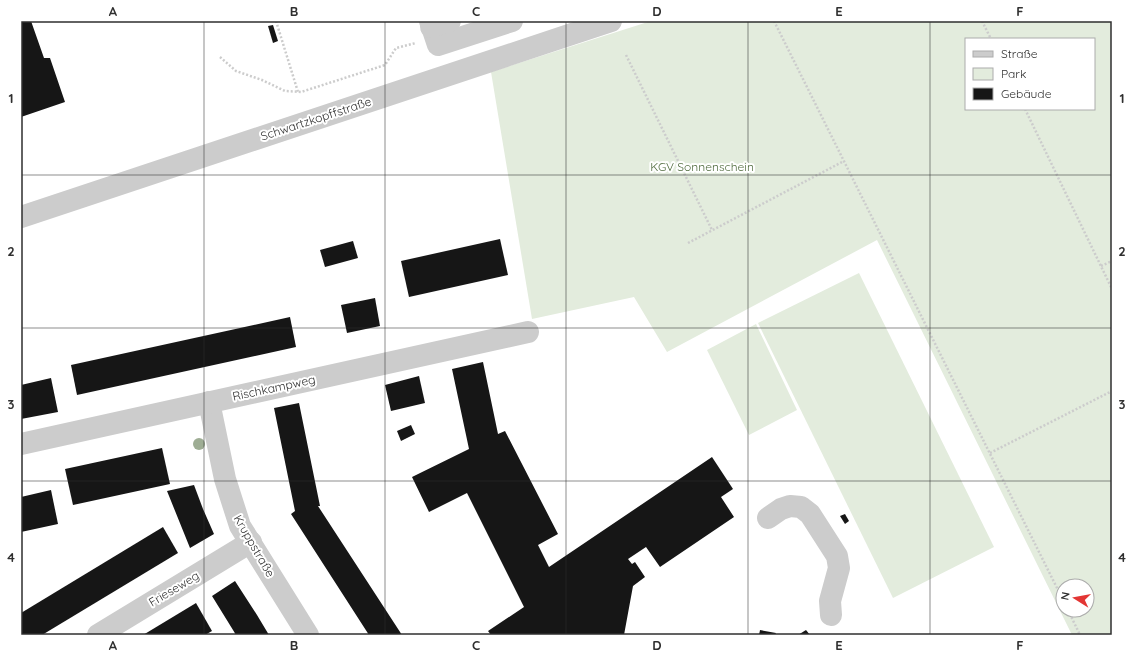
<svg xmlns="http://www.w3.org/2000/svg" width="1133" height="656" font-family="Quicksand,sans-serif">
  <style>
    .green { fill: #e3ecdd; fill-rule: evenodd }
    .building { fill: #161616 }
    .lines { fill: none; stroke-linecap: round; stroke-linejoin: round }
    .path { stroke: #ccc; stroke-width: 2.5; stroke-dasharray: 2 2; stroke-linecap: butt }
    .minor { stroke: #ccc; stroke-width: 22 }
    .tree { fill: #9ead94 }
    .grid { fill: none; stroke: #2f2f2f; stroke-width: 1; stroke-opacity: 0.55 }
    .labels { text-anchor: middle; stroke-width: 4; stroke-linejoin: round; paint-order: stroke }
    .street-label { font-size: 12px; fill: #2f2f2f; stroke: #fff }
    .park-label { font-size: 12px; fill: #4e6a3c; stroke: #fff }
    .neatline { fill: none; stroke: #2f2f2f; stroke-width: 1.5 }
    .grid-label { font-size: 13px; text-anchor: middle; font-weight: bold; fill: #2f2f2f }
  </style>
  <rect width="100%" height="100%" fill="#fff"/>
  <g class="green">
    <path d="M651,21H1112V635H1072L877,240L667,352L634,297L532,319L491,72ZM966,39H1094V109H966ZM1063,586H1087V610H1063Z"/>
    <path d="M859,273L994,547L893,598L758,323Z"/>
    <path d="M756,324L797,410L749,435L707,350Z"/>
  </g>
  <g class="building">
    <path d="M21,21H31L44,58H50L65,102L21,117Z"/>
    <path d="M273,25L278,41L273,43L268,26Z"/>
    <path d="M500,239L508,275L409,297L401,261Z"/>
    <path d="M353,241L358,258L325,267L320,250Z"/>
    <path d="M375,298L380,326L347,333L341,305Z"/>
    <path d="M290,317L296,347L77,395L71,365Z"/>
    <path d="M483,362L498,434L505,431L558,534L538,545L549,567L712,457L733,489L721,497L734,517L660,567L646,547L628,559L632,564L635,562L645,577L633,586L624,635H491L488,631L524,607L467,493L429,512L412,477L469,449L452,369Z"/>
    <path d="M419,376L425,403L391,411L385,385Z"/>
    <path d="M51,378L58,412L21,419V385Z"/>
    <path d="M299,403L320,506H318L402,635H369L291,514L295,511L274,408Z"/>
    <path d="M411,425L415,434L401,441L397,431Z"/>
    <path d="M162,448L170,484L73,505L65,469Z"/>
    <path d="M194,485L203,509L214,534L190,548L167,491Z"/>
    <path d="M51,490L58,524L21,532V497Z"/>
    <path d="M845,514L849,521L845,524L840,516Z"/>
    <path d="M163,527L178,553L42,635H21V613Z"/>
    <path d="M235,581L257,615L269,635H236L233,630L212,596Z"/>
    <path d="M196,603L212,631L205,635H143Z"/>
    <path d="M760,630L776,633L775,635H759Z"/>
    <path d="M806,630L810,635H798Z"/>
  </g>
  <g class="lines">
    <g class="path">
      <path d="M276,21L298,92"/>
      <path d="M774,21L1063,600"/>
      <path d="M982,21L991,39"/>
      <path d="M626,55L712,230"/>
      <path d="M220,57L236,71L262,80L285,91L301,92L385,65L396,48L416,43"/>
      <path d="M1025,109L1112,289"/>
      <path d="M688,243L844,161"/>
      <path d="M1101,266L1112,261"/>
      <path d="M990,453L1112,391"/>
      <path d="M1068,610L1080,635"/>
    </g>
    <g class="minor">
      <path d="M430,21L438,45L512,21"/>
      <path d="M431,27L450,21"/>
      <path d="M21,217L611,21"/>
      <path d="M209,402L225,479L240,526L308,635"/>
      <path d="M21,444L528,332"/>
      <path d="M768,518L781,509L790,506L801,507L810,514L837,556L839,568L830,601L831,615"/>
      <path d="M98,635L251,542"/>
    </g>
  </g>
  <circle class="tree" cx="199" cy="444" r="6"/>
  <path class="grid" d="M204,21V635M385,21V635M566,21V635M748,21V635M930,21V635M21,175H1112M21,328H1112M21,481H1112"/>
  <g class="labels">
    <g class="street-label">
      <text transform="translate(316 119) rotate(-18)" y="4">Schwartzkopffstraße</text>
      <text transform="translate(274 388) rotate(-12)" y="4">Rischkampweg</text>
      <text transform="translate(254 546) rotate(60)" y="4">Kruppstraße</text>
      <text transform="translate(174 589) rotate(-31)" y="4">Frieseweg</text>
    </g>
    <g class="park-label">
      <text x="702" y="171">KGV Sonnenschein</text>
    </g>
  </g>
  <rect width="1133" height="656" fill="none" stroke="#ffffff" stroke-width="44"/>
  <rect x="965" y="38" width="130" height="72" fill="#ffffff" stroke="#acacac"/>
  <rect x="973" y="51" width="20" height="6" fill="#cccccc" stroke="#acacac"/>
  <text x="1001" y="58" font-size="12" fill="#2f2f2f">Straße</text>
  <rect x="973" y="68" width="20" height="12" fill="#e3ecdd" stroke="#acacac"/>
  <text x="1001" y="78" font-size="12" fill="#2f2f2f">Park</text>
  <rect x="973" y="88" width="20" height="12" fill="#161616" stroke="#acacac"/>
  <text x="1001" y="98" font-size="12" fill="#2f2f2f">Gebäude</text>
  <g transform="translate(1075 598) rotate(281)"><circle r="19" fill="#ffffff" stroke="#acacac"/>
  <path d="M0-3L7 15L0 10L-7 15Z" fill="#e33634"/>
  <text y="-6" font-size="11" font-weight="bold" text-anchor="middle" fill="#2f2f2f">N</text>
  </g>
  <rect x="22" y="22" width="1089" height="612" class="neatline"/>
  <g class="grid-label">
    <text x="113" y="16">A</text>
    <text x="294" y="16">B</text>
    <text x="476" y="16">C</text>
    <text x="657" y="16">D</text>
    <text x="839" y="16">E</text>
    <text x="1020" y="16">F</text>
    <text x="11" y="103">1</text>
    <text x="1122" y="103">1</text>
    <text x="11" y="256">2</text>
    <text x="1122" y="256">2</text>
    <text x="11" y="409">3</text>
    <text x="1122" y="409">3</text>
    <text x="11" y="562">4</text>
    <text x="1122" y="562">4</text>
    <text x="113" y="650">A</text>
    <text x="294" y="650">B</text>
    <text x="476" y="650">C</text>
    <text x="657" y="650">D</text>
    <text x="839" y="650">E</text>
    <text x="1020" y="650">F</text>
  </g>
</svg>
